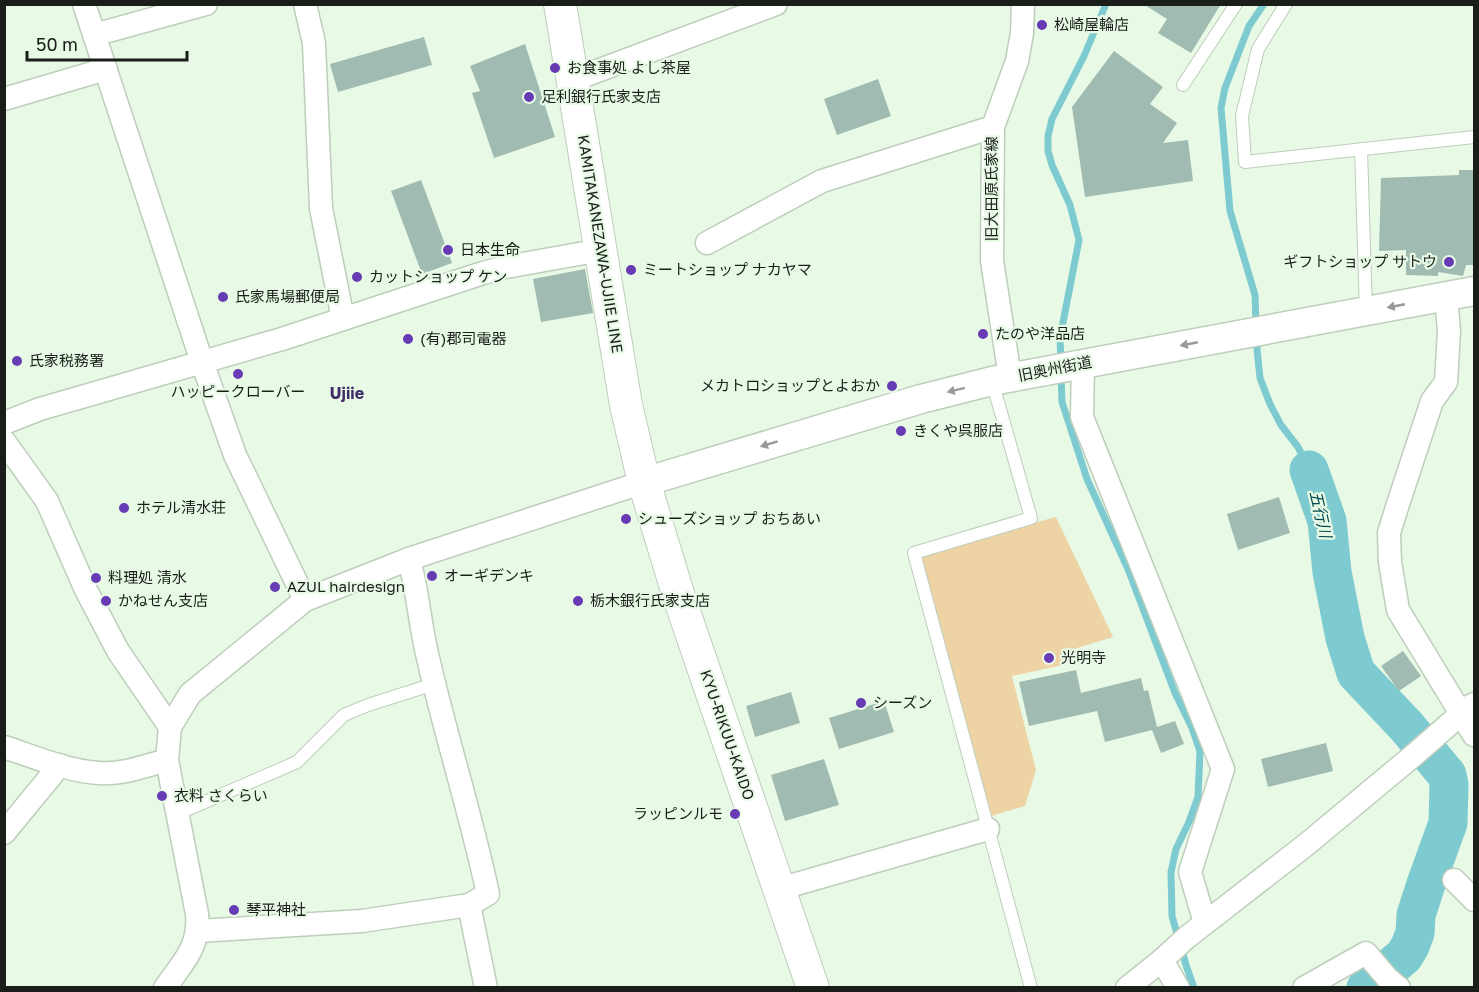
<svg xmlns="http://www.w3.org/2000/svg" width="1479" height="992" font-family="'Golos Text','Noto Sans JP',sans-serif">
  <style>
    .green { fill: #eed3a4 }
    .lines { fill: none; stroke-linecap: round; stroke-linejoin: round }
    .stream { stroke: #7ecad1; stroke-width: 7 }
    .river { stroke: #7ecad1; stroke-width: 39 }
    .building { fill: #a0bbb2 }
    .service-casing { stroke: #bdcebb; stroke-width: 14 }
    .minor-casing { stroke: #bdcebb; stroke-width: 25 }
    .tertiary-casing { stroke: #bdcebb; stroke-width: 31 }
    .secondary-casing { stroke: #bdcebb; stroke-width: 34 }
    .service { stroke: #fff; stroke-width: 12 }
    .minor { stroke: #fff; stroke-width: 22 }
    .tertiary { stroke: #fff; stroke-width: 28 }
    .secondary { stroke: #fff; stroke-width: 32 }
    .oneway { fill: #989a97 }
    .poi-dot { fill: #663bb3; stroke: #e8fae6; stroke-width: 2 }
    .labels { text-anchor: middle; stroke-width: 4.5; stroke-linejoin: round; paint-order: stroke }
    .poi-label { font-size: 15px; fill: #191f18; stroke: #e8fae6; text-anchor: start }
    .street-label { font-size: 15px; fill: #191f18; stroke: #e8fae6 }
    .neighbourhood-label { font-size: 16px; font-weight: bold; fill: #402d69; stroke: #e8fae6 }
    .water-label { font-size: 16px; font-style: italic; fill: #00494e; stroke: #e8fae6 }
  </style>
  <rect width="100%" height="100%" fill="#e8fae6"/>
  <path class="green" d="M1056,517L1113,637L1064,652L1067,664L1012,676L1036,770L1025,806L991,816L920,557L978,538Z"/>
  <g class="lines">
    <g class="stream">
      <path d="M1256,325L1255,295L1230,211L1221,108L1225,88L1249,26L1264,4"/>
      <path d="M1256,339L1260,378L1270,404L1281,425L1298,447L1309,470"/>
      <path d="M1061,363L1060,338L1079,240L1070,205L1052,165L1048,151V136L1052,119L1084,56L1106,4"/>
      <path d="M1061,374L1062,402L1087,479L1128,569L1175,693L1192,728L1200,751L1198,797L1189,822L1176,849L1171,872L1172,916L1186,965L1194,988"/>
    </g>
    <path class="river" d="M1309,470L1327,521L1332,572L1345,638L1356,673L1407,727L1447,775L1449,785L1448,823L1426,884L1416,915L1415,933L1410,946L1404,956L1366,988"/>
  </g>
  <g class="building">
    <path d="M1143,4H1221L1191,53L1158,33L1167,19Z"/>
    <path d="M424,37L432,65L338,92L330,64Z"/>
    <path d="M525,44L555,137L494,158L472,93L480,91L470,66Z"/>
    <path d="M1114,51L1163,87L1150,104L1177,123L1163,143L1188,140L1193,181L1085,197L1072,107Z"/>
    <path d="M878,79L891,116L837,135L824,99Z"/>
    <path d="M1459,170H1474V265H1466L1463,276L1438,272V276L1406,275V250L1379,251L1381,178L1459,175Z"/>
    <path d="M421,180L452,263L422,274L391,191Z"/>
    <path d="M585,269L593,313L541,322L533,279Z"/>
    <path d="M1279,497L1290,533L1238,550L1227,514Z"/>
    <path d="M1403,651L1421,676L1399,691L1381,666Z"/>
    <path d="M1076,670L1081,693L1141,678L1144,691L1148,690L1157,727L1175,721L1184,744L1161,753L1152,730L1105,742L1097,711L1029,726L1019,682Z"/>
    <path d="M791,692L800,723L755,737L746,706Z"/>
    <path d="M884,701L894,732L839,749L829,718Z"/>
    <path d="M1326,743L1333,771L1268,787L1261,759Z"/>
    <path d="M824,759L839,805L785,821L771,775Z"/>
  </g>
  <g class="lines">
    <defs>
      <g id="service">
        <path d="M1286,4L1258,49L1242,116L1245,162L1474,137"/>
        <path d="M1183,85L1236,4"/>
        <path d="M1361,149L1366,311"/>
        <path d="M992,381L1031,518L914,553L1031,988"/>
        <path d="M177,814L297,762L344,715L368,705L434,684"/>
      </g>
      <g id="minor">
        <path d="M84,4L202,362L235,455L305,600"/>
        <path d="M305,4L314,43L321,208L343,319"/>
        <path d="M94,35L206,4"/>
        <path d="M573,80L776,4"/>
        <path d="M4,99L106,69"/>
        <path d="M707,243L822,181L993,127"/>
        <path d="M1446,296L1449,331L1446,382L1432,401L1398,504L1389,533L1390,562L1398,610L1474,735"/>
        <path d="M1083,364L1082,417L1223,769L1190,872L1205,923"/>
        <path d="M1010,377L992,261L993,127L1017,61L1022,33L1023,4"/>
        <path d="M4,423L40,409L282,339L483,273L506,267L601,250"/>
        <path d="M4,441L47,501L86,590L118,651L170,727"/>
        <path d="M4,747C35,757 67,771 99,773C122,775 145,766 167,760"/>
        <path d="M4,833L60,765"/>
        <path d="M1454,880L1474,900"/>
        <path d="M779,889L988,829"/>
        <path d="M469,905L486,988"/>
        <path d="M198,931L362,921L469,905L488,894C471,814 446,737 428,658C420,625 418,593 409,559"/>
        <path d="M1162,960L1178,988"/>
        <path d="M165,988C183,962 200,947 197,914L167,760L170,727L190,694L305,600L409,559L644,482"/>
        <path d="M1127,988L1162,960L1186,938L1307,844L1414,755L1470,706L1474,704"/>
        <path d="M1304,988L1366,953L1388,979L1399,988"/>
      </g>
      <path id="tertiary" d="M644,482L921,399L992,381L1474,291"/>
      <path id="secondary" d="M560,4L626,405L644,482L679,597L813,988"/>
    </defs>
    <use href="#service" class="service-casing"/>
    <use href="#minor" class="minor-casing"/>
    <use href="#tertiary" class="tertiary-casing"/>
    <use href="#secondary" class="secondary-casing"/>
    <use href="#service" class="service"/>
    <use href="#minor" class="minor"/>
    <use href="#tertiary" class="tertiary"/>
    <use href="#secondary" class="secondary"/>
  </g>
  <defs><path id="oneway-solid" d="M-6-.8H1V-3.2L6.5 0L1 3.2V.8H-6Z" transform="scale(1.5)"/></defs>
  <g class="oneway">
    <use href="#oneway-solid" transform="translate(1396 306) rotate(169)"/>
    <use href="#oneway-solid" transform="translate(1189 344) rotate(169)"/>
    <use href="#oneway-solid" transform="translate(956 390) rotate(166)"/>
    <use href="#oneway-solid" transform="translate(769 444) rotate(163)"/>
  </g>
  <g class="poi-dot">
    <circle cx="1042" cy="25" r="6"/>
    <circle cx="555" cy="68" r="6"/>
    <circle cx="529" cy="97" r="6"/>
    <circle cx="448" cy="250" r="6"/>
    <circle cx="1449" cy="262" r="6"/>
    <circle cx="631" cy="270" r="6"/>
    <circle cx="357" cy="277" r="6"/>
    <circle cx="223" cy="297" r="6"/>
    <circle cx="983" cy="334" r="6"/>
    <circle cx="408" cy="339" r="6"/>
    <circle cx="17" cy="361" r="6"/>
    <circle cx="238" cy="374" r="6"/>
    <circle cx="892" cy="386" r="6"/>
    <circle cx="901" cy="431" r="6"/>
    <circle cx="124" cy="508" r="6"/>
    <circle cx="626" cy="519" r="6"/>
    <circle cx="432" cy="576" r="6"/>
    <circle cx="96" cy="578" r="6"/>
    <circle cx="275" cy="587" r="6"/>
    <circle cx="106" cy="601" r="6"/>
    <circle cx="578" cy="601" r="6"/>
    <circle cx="1049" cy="658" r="6"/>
    <circle cx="861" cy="703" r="6"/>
    <circle cx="162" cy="796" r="6"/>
    <circle cx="735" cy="814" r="6"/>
    <circle cx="234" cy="910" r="6"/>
  </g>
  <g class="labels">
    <g class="poi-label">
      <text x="1054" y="30">松崎屋輪店</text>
      <text x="567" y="73">お食事処 よし茶屋</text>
      <text x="541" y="102">足利銀行氏家支店</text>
      <text x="460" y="255">日本生命</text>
      <text x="1437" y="267" text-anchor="end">ギフトショップ サトウ</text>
      <text x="643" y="275">ミートショップ ナカヤマ</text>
      <text x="369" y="282">カットショップ ケン</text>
      <text x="235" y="302">氏家馬場郵便局</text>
      <text x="995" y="339">たのや洋品店</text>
      <text x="420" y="344">(有)郡司電器</text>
      <text x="29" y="366">氏家税務署</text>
      <text x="880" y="391" text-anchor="end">メカトロショップとよおか</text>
      <text x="238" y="397" text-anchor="middle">ハッピークローバー</text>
      <text x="913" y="436">きくや呉服店</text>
      <text x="136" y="513">ホテル清水荘</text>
      <text x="638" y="524">シューズショップ おちあい</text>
      <text x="444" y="581">オーギデンキ</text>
      <text x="108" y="583">料理処 清水</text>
      <text x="287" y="592">AZUL hairdesign</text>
      <text x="118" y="606">かねせん支店</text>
      <text x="590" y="606">栃木銀行氏家支店</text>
      <text x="1061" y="663">光明寺</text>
      <text x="873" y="708">シーズン</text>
      <text x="174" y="801">衣料 さくらい</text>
      <text x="723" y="819" text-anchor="end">ラッピンルモ</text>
      <text x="246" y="915">琴平神社</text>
    </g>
    <g class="street-label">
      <text transform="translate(992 189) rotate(-90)" y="5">旧大田原氏家線</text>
      <text transform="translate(600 244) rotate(81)" y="5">KAMITAKANEZAWA-UJIIE LINE</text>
      <text transform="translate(1055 369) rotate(-11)" y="5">旧奥州街道</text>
      <text transform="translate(727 735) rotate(71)" y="5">KYU-RIKUU-KAIDO</text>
    </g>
    <g class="neighbourhood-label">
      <text x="347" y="399">Ujiie</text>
    </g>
    <g class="water-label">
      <text transform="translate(1321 514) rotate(77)" y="6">五行川</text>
    </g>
  </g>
  <rect width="1479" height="992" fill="none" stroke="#191f18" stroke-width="12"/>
  <path d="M27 51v9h160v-9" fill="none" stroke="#191f18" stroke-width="3"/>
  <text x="36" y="51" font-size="18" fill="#191f18" stroke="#e8fae6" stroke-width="4.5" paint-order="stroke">50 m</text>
</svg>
